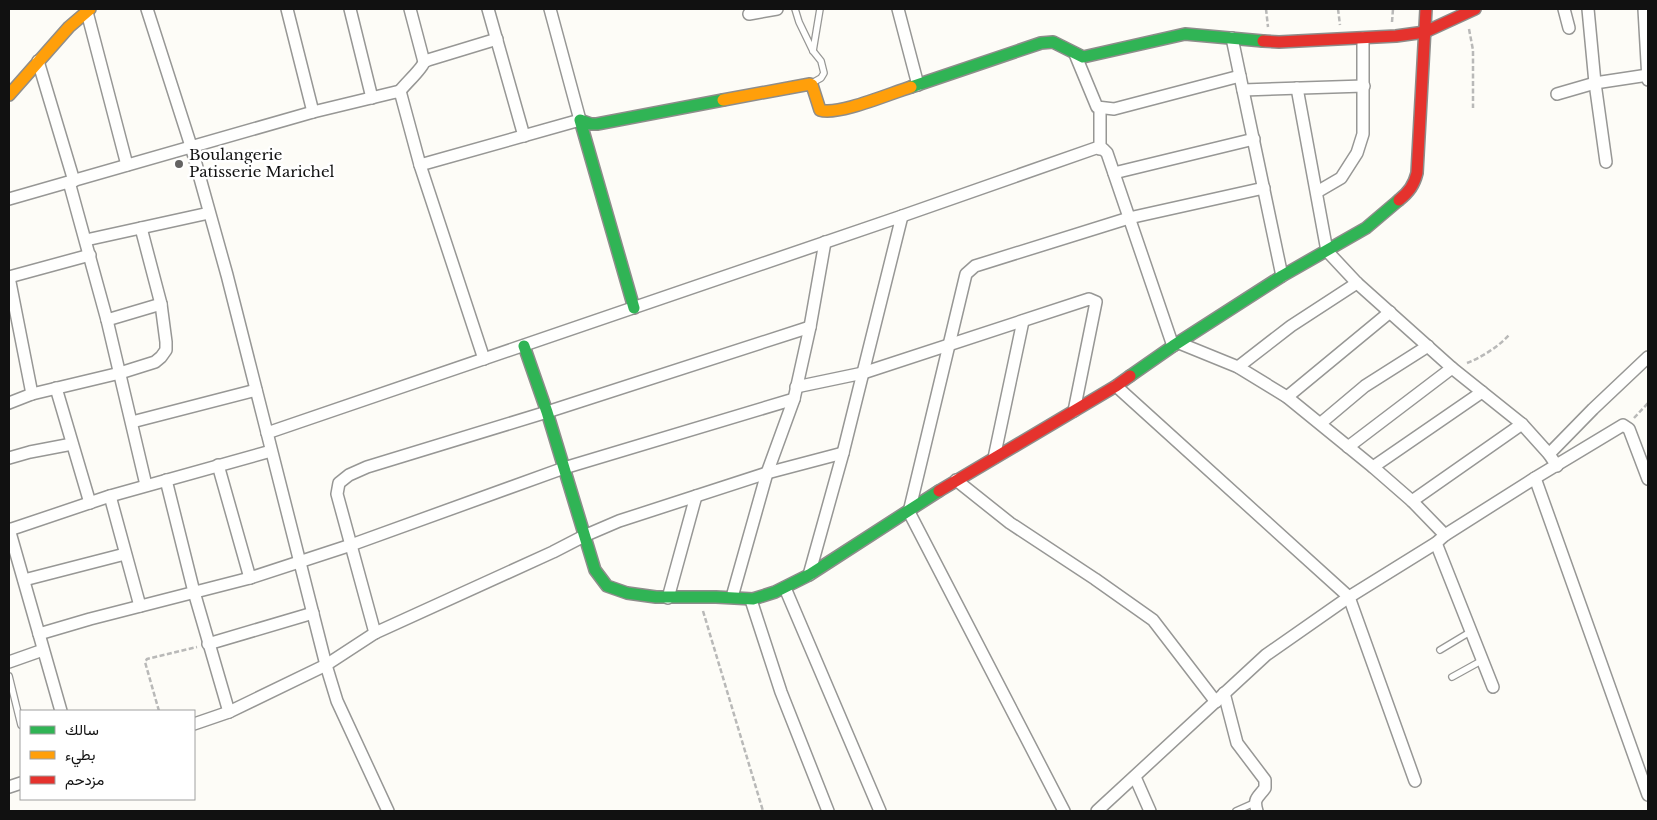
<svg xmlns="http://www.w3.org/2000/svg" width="1657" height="820" font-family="'Libre Baskerville',Vazirmatn,serif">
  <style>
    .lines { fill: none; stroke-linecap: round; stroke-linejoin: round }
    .lane-casing { stroke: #979795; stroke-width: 8 }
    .street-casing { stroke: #979795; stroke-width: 14 }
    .fast-casing { stroke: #8e8d8b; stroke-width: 14 }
    .slow-casing { stroke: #8e8d8b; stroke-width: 14 }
    .jam-casing { stroke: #8e8d8b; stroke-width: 14 }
    .path { stroke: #b9b9b8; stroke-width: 2.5; stroke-dasharray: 5 2.5; stroke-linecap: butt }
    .lane { stroke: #fffffe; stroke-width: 5.5 }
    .street { stroke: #fffffe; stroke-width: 11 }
    .fast { stroke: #30b455; stroke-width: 11 }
    .slow { stroke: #ff9f0a; stroke-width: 11 }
    .jam { stroke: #e5322d; stroke-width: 11 }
    .poi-dot { fill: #646362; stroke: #fff; stroke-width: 2 }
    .labels { text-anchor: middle; stroke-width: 5; stroke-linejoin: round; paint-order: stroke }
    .poi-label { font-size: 15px; fill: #111; stroke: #fff; text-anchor: start }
  </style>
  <rect width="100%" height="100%" fill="#fdfcf7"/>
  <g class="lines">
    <defs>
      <g id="lane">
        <path d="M795,9L799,22L813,51L821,61L824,73L821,78L812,83"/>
        <path d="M813,51L820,9"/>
        <path d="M1440,650L1470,632"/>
        <path d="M9,676L21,725"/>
        <path d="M1452,677L1481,661"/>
        <path d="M1236,811L1254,803"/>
      </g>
      <g id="street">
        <path d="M147,9L191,146L227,275L326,665L337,701L388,811"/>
        <path d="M287,9L313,112"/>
        <path d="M350,9L372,98"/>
        <path d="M410,9L424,62"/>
        <path d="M488,9L524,136"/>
        <path d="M898,9L918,85"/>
        <path d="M1564,9L1569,28"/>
        <path d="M1588,9L1595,83L1606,162"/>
        <path d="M1644,9L1648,80"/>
        <path d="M87,12L127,165"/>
        <path d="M749,14L777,9"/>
        <path d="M1232,38L1282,276"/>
        <path d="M1075,54L1097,107L1114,109L1240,76"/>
        <path d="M38,61L74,181"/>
        <path d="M1297,88L1327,251L1357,283L1452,368L1522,424L1549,454L1557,466"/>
        <path d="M1243,90L1364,86"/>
        <path d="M400,91C406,83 422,69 424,62L428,60L497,39"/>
        <path d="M1557,94L1595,83L1648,75"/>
        <path d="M1100,149V108"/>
        <path d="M420,165L484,359"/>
        <path d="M1114,173L1254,139"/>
        <path d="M69,182L107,320L146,485"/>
        <path d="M1317,192L1341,178L1357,153L1363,134V38"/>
        <path d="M9,199L313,112L400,91L420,165L580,120L550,9"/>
        <path d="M902,216L1096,148L1103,149L1107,153L1173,346"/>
        <path d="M86,240L209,213"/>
        <path d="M9,277L32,394"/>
        <path d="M9,277L90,255"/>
        <path d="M107,320L161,304"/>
        <path d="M1179,343L1238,367L1287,397L1373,467L1412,501L1445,535"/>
        <path d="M1238,367L1291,326L1357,283"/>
        <path d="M1116,386L1349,597L1415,781"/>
        <path d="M796,387L863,373L1089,299L1096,302L1074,411"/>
        <path d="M56,388L90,503"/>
        <path d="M1287,397L1390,312"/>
        <path d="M9,403L32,394L120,373L155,362L161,357L166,350V342L161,304L141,228"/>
        <path d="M132,422L256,390"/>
        <path d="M1321,423L1365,386L1428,346"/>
        <path d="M267,433L902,216L843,453L809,575"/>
        <path d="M1348,447L1452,368"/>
        <path d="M1549,454L1593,409L1648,357"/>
        <path d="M9,458L30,452L72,444"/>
        <path d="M994,458L1023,321"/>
        <path d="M218,465L250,578"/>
        <path d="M1373,467L1482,392"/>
        <path d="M1535,478L1648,795"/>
        <path d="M166,480L194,592L229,712"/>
        <path d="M956,480L1010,523L1095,579L1153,620L1216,702"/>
        <path d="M110,496L140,606"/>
        <path d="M1412,501L1522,424"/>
        <path d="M9,529L61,711"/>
        <path d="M9,530L110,496L271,451"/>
        <path d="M1436,543L1493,687"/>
        <path d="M24,580L125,554"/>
        <path d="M785,588L880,811"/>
        <path d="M732,597L767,473L794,399L810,327L825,242"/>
        <path d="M668,598L696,496"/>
        <path d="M751,600L781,692L828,811"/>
        <path d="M375,633L337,494L339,483L349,475L367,467L547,412L810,327"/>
        <path d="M39,634L90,619L250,578L351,545L564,468L794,399"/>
        <path d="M208,644L313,613"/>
        <path d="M9,662L43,650"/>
        <path d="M1224,693L1237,743L1265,780V788C1258,798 1253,798 1257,811"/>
        <path d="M194,724L229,712L326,665L375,633L553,552L584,536L619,521L767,473L843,453"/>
        <path d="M1135,777L1150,811"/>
        <path d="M9,787L21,783"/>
        <path d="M1064,811L909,512L966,274L975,266L1129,218L1264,188"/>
        <path d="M1097,811L1266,655L1349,597L1436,543L1445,535L1535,478L1623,425L1629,429L1648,479"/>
      </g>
      <g id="fast">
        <path d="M911,87L1041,43L1053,42L1083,57L1185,34L1263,41"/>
        <path d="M634,308L580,120L591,124H597L723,100"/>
        <path d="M524,346L547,412L595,570L607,586L627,593L656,597H716L753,599L775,592L809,575L939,491"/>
        <path d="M1130,376L1173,346L1282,276L1366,228L1399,200"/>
      </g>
      <g id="slow">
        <path d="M9,95L69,27L90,9"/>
        <path d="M723,100L810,84L812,85L820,110C838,116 891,93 911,87"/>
      </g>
      <g id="jam">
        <path d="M1263,41L1279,42L1396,36L1425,32L1475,9"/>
        <path d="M1399,200C1409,192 1414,185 1417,173L1426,9"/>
        <path d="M939,491L1116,386L1130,376"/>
      </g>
    </defs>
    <use href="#lane" class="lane-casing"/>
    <use href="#street" class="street-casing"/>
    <use href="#fast" class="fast-casing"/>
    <use href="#slow" class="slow-casing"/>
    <use href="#jam" class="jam-casing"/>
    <g class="path">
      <path d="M1266,9L1268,27"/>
      <path d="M1338,9L1340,25"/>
      <path d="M1392,22L1393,9"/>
      <path d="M1469,29L1473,50V108"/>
      <path d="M1467,363C1482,357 1498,347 1509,335"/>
      <path d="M1634,418L1648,403"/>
      <path d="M703,611L763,811"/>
      <path d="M159,711L145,662L147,659L197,647"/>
    </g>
    <use href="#lane" class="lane"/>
    <use href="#street" class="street"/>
    <use href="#fast" class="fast"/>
    <use href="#slow" class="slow"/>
    <use href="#jam" class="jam"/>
  </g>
  <circle class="poi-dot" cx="179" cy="164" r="5"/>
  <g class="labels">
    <g class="poi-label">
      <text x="189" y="160">Boulangerie<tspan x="189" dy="17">Patisserie Marichel</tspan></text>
    </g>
  </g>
  <rect width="1657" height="820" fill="none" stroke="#111111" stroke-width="20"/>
  <rect x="20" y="710" width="175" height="90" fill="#ffffff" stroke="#a0a0a0"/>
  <rect x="30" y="726" width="25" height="8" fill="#30b455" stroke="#a0a0a0"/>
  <text x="65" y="735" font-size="15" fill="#111111">سالك</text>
  <rect x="30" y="751" width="25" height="8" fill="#ff9f0a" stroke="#a0a0a0"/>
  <text x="65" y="760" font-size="15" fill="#111111">بطيء</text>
  <rect x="30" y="776" width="25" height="8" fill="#e5322d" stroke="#a0a0a0"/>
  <text x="65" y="785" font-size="15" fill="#111111">مزدحم</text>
</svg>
